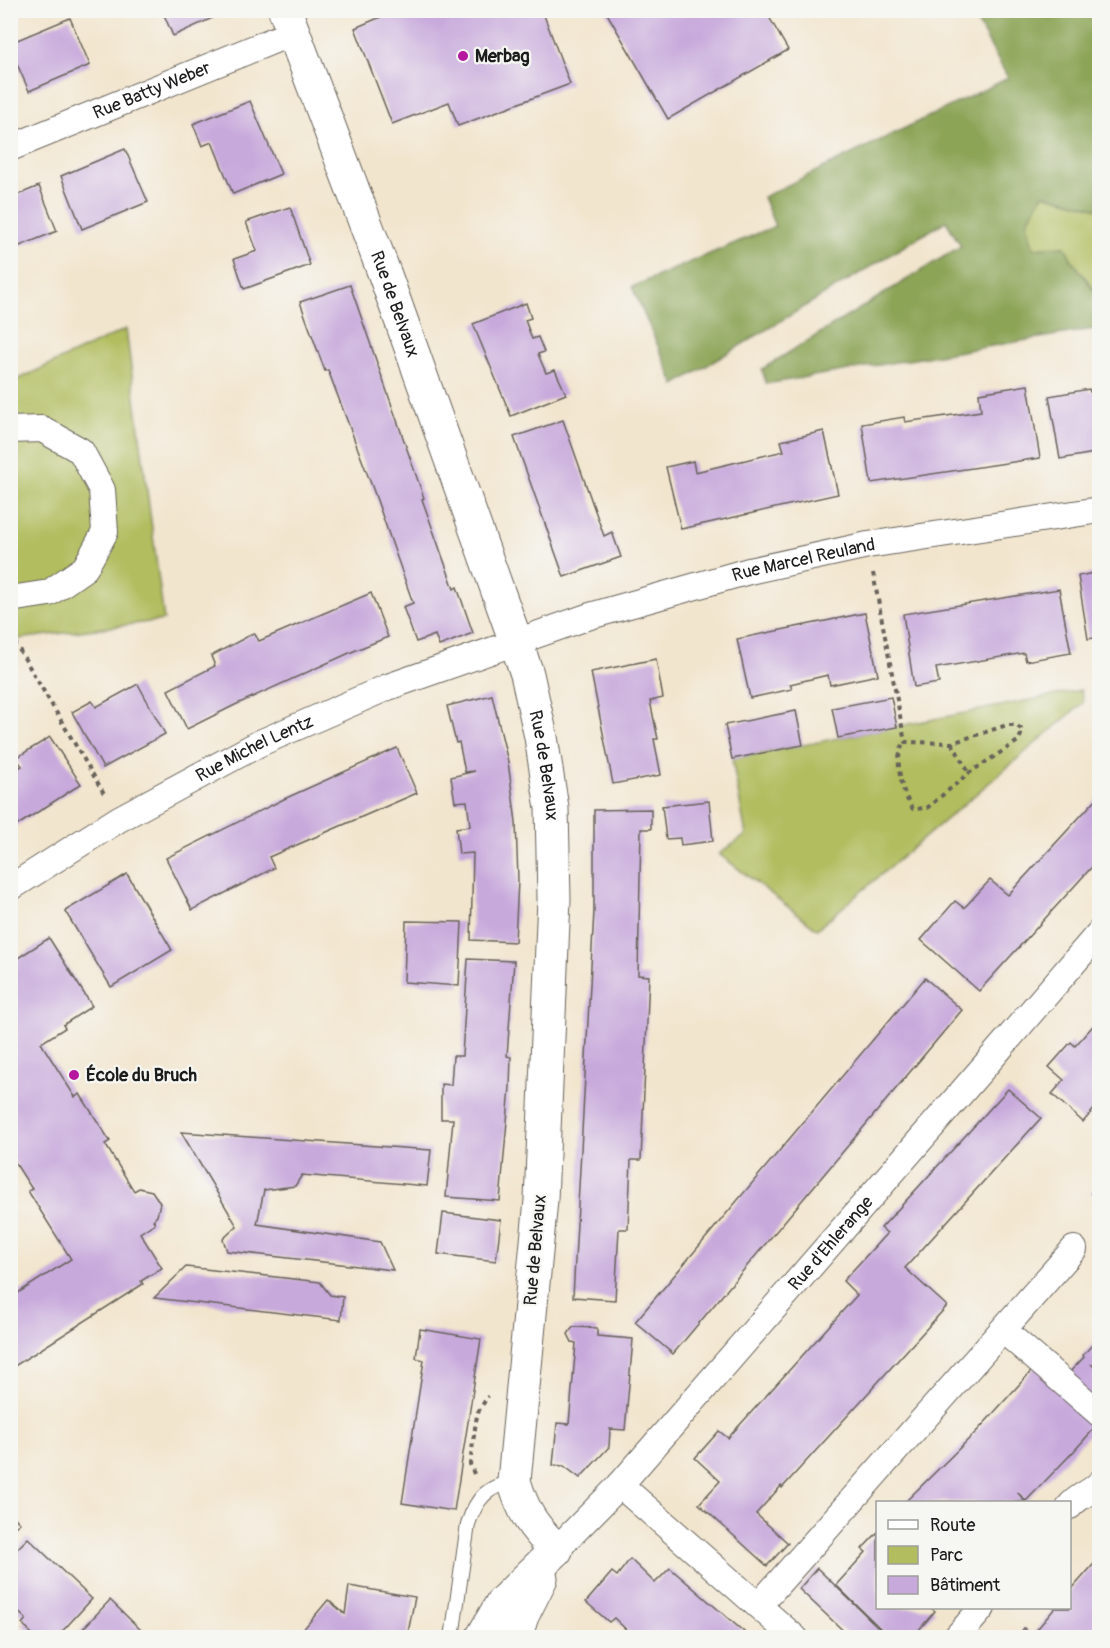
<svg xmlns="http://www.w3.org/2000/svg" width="1110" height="1648" font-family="Pangolin,sans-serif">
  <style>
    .green { fill: #b1bd5f; stroke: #666c3e; stroke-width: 1.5 }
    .forest { fill: #8ca456; stroke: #546039; stroke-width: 1.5 }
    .building { fill: #c7a9db }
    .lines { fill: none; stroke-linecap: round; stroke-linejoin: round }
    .lane-casing { stroke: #67625a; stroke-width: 16 }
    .street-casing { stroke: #67625a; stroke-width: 28 }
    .secondary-casing { stroke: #67625a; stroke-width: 35 }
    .path { stroke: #67625a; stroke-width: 4; stroke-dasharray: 4.5 4.5; stroke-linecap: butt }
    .lane { stroke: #fff; stroke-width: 14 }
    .street { stroke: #fff; stroke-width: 26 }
    .secondary { stroke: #fff; stroke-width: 33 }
    .poi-dot { fill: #b5179e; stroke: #f6f6f2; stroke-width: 2 }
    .labels { text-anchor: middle; stroke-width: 4.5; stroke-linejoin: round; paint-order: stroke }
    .poi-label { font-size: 18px; font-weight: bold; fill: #1c1c1c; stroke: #f6f6f2; text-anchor: start }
    .street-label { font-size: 18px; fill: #1c1c1c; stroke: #f6f6f2 }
  </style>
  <rect width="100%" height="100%" fill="#f6f6f2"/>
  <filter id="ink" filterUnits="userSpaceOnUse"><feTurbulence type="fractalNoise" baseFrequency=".0167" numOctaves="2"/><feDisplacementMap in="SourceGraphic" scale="12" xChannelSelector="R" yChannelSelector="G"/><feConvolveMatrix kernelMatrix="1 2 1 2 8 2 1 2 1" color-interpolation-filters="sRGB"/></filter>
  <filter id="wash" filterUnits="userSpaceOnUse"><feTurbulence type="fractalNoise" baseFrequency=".008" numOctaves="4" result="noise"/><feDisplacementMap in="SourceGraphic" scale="24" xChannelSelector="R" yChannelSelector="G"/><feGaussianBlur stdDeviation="1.35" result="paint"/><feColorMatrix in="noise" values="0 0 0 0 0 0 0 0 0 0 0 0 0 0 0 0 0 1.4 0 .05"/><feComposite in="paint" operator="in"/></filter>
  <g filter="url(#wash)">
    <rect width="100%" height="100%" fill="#f2e5ce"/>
    <g class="green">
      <path d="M1043,194L1099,209V312L1097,293L1071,259L1065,246L1033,248L1027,223Z"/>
      <path d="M126,329L164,620L11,640L10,383Z"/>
      <path d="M1081,690L1083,703L817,929L719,854L746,835L732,759Z"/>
    </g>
    <path class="forest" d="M971,11H1099V209L1043,194L1027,223L1033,248L1065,246L1071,259L1097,294L1099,328L766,384L762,369L961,246L946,221L675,385L632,287L775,226L763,197L1008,78Z"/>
    <g id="blocks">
      <g class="building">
        <path d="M162,10H214L217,16L173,36Z"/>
        <path d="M397,10H542L570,84L458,126L449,102L392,124L355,28Z"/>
        <path d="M605,10H765L788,50L668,119Z"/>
        <path d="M70,18L90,65L29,91L10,48V43Z"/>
        <path d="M250,101L281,174L233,194L212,142L202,146L193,124Z"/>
        <path d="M125,149L148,202L82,229L61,176Z"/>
        <path d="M39,186L57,231L10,250V198Z"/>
        <path d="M290,207L310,265L244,289L234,259L257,251L246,222Z"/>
        <path d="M350,285L424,498L422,499L444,561L454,589L457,587L473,633L439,646L435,635L416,642L403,607L413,603L373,489L328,370L325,371L300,302Z"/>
        <path d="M526,303L531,318L525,320L532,339L538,337L544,352L538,354L546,373L555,370L566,394L511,416L473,324Z"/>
        <path d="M1028,385L1040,458L871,483L862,424L904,417L905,422L981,411L979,393Z"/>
        <path d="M1089,389L1090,392L1100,391V452L1060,459L1049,396Z"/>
        <path d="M563,420L604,536L612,532L621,557L564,577L514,437Z"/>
        <path d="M824,431L838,494L681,529L666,467L693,461L695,472L784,451L781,441Z"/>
        <path d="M1100,572V637L1088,639L1078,576Z"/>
        <path d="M1059,589L1071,653L1026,661L1024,653L936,668L939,683L914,687L903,614Z"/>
        <path d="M371,593L388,637L356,650L235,705L187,729L168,690L215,666L211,656L254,633L259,641Z"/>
        <path d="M865,613L878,675L830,685L828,675L790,684L792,689L750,698L737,639Z"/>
        <path d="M656,659L663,698L650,701L658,739H654L661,775L613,784L591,672Z"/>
        <path d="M138,684L165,734L103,768L72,712L92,701L96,707Z"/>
        <path d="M492,695L508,762L516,822L518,880L515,942L471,940L473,853L459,854L456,828L470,826L467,801L455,802L451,777L475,771L465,772L459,742L456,743L447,706Z"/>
        <path d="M891,697L897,727L838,738L832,708Z"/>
        <path d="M796,711L803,745L732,759L725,725Z"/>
        <path d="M50,737L81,784L10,830V773L22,766L16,758Z"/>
        <path d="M397,748L417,793L269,857L274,868L192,910L166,858L284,799Z"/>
        <path d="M1100,795V858L979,991L921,940L955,901L964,908L990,880L1008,895Z"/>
        <path d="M709,801L713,841L681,845L680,838L666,839L662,806Z"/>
        <path d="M651,809V829H641L638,975L649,976L641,1160H631L628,1229H619L615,1300L573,1297L594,911V810Z"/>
        <path d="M127,874L172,950L111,987L65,911Z"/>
        <path d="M406,921L462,922L459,986L404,982Z"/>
        <path d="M49,938L92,1006L63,1025L65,1028L41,1043L75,1097L80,1094L110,1141L105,1144L134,1191L139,1188L152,1191L160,1203L157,1216L153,1220L155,1223L140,1233L162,1268L141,1281L143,1284L13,1367L10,1363V1298L71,1259L28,1191L32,1189L10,1155V963Z"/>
        <path d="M468,959L514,961L507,1056L511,1057L510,1087L500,1201L446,1197L453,1119H441V1084L451,1085L453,1056H462Z"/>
        <path d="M925,978L962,1010L673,1354L635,1322Z"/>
        <path d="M1100,1018V1110L1096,1107L1083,1122L1052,1094L1064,1080L1049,1067L1071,1042L1075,1046Z"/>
        <path d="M1008,1089L1041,1118L905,1268L947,1306L782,1488L781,1486L756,1514L788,1543L767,1566L699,1504L720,1481L695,1458L719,1431L728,1438L857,1295L843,1281L887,1233L881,1228Z"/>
        <path d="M181,1132L431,1150L427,1186L302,1175L295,1186L264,1190L257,1224L380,1242L393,1270L227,1251L223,1239L237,1226Z"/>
        <path d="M1100,1179V1199L1091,1193Z"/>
        <path d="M443,1213L501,1220L496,1261L438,1254Z"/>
        <path d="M186,1267L320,1282L330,1295L343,1297L341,1320L154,1298Z"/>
        <path d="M573,1327L597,1328V1336L633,1339L625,1430L610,1429L609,1447L580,1478L564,1466L553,1465L557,1423L569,1424L576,1343L572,1342L568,1334Z"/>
        <path d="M420,1329L481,1339L454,1511L402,1503L424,1360L416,1358Z"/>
        <path d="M1100,1336V1371L1091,1364L1100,1372V1410L1064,1378L1084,1357L1083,1355Z"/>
        <path d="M1036,1366L1100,1422L1074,1451L1026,1501L1017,1492L1025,1501L1024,1502H905L979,1429Z"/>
        <path d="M10,1513L20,1523L10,1531Z"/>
        <path d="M878,1532V1608H931L935,1611L912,1638H890L836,1585L866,1552L862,1549Z"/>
        <path d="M28,1538L92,1599L56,1638H36L22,1624L26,1619L10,1604V1556Z"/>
        <path d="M1100,1557V1628L1091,1638H1037L1033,1634L1055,1608H1070V1591Z"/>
        <path d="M630,1559L655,1583L670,1568L751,1638H635L614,1618L609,1622L586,1602L612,1572L617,1576Z"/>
        <path d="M817,1568L882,1631L876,1638H851L799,1589Z"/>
        <path d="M349,1586L415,1597L407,1638L388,1634L384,1638H296L328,1600L345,1614Z"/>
        <path d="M110,1600L143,1632L149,1638H74Z"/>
        <path d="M1024,1628L1034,1638H1017Z"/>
      </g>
    </g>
  </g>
  <g filter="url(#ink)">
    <use href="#blocks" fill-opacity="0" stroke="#67625a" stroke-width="1.5"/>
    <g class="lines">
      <defs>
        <path id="lane" d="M452,1638L468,1524C477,1497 487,1487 514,1481"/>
        <g id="street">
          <path id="s1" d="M10,148L294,32"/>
          <path d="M10,430L42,429L81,451L102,490L105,532L85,568L49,593L10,599"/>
          <path id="s2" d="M10,888L119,819L260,743L388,687L590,616L749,571L868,545L1100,510"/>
          <path d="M620,1485L795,1638"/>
          <path d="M1070,1506C1078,1496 1091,1493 1100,1483"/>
          <path id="s3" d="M556,1550L620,1485L989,1061L1100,932"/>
          <path d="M759,1605L1074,1249L1003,1330L1100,1414"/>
          <path d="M956,1638L982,1608"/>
        </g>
        <g id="secondary">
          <path id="s4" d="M285,10L385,275L516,642L527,674L541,737L552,808L554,899L541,1200L514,1481C524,1514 532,1525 556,1550"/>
          <path d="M482,1638L502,1603L556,1550"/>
          <path d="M515,1638L522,1616L541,1578"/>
        </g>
      </defs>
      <use href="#lane" class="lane-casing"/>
      <use href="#street" class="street-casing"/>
      <use href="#secondary" class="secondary-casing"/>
      <g class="path">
        <path d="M873,573L905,742L952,743L1007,725H1016L1021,729V735L1018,741L969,773L927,808L913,809C902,795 892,757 905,742"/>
        <path d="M10,634L105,795"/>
        <path d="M952,743L969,773"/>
        <path d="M474,1474L470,1464L476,1421L478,1412L488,1396"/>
      </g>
      <use href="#lane" class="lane"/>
      <use href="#street" class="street"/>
      <use href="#secondary" class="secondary"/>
    </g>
  </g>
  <g class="poi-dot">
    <circle cx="463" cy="56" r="6"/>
    <circle cx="74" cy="1075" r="6"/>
  </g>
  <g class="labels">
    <g class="poi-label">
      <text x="475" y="62">Merbag</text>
      <text x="86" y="1081">École du Bruch</text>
    </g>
    <g class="street-label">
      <text dy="6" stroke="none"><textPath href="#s1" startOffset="153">Rue Batty Weber</textPath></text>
      <text dy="6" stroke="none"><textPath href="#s4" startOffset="314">Rue de Belvaux</textPath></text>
      <text dy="6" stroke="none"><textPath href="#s2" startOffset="864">Rue Marcel Reuland</textPath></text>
      <text dy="6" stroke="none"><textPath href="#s2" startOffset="282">Rue Michel Lentz</textPath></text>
      <text dy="6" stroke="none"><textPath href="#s4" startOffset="800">Rue de Belvaux</textPath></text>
      <text dy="6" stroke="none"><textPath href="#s3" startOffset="412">Rue d'Ehlerange</textPath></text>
      <text transform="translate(535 1250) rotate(-85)" y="6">Rue de Belvaux</text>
    </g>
  </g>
  <rect width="1110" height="1648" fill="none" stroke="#f6f6f2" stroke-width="36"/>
  <rect x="876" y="1501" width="195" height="108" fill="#f6f6f2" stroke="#9f9f9c" stroke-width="1.5"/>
  <rect x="888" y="1520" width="30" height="9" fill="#ffffff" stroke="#9f9f9c" stroke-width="1.5"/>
  <text x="930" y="1531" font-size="18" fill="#1c1c1c">Route</text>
  <rect x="888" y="1546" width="30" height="18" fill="#b1bd5f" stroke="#9f9f9c" stroke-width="1.5"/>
  <text x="930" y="1561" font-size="18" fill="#1c1c1c">Parc</text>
  <rect x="888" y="1576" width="30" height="18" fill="#c7a9db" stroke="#9f9f9c" stroke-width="1.5"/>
  <text x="930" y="1591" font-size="18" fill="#1c1c1c">Bâtiment</text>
</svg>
